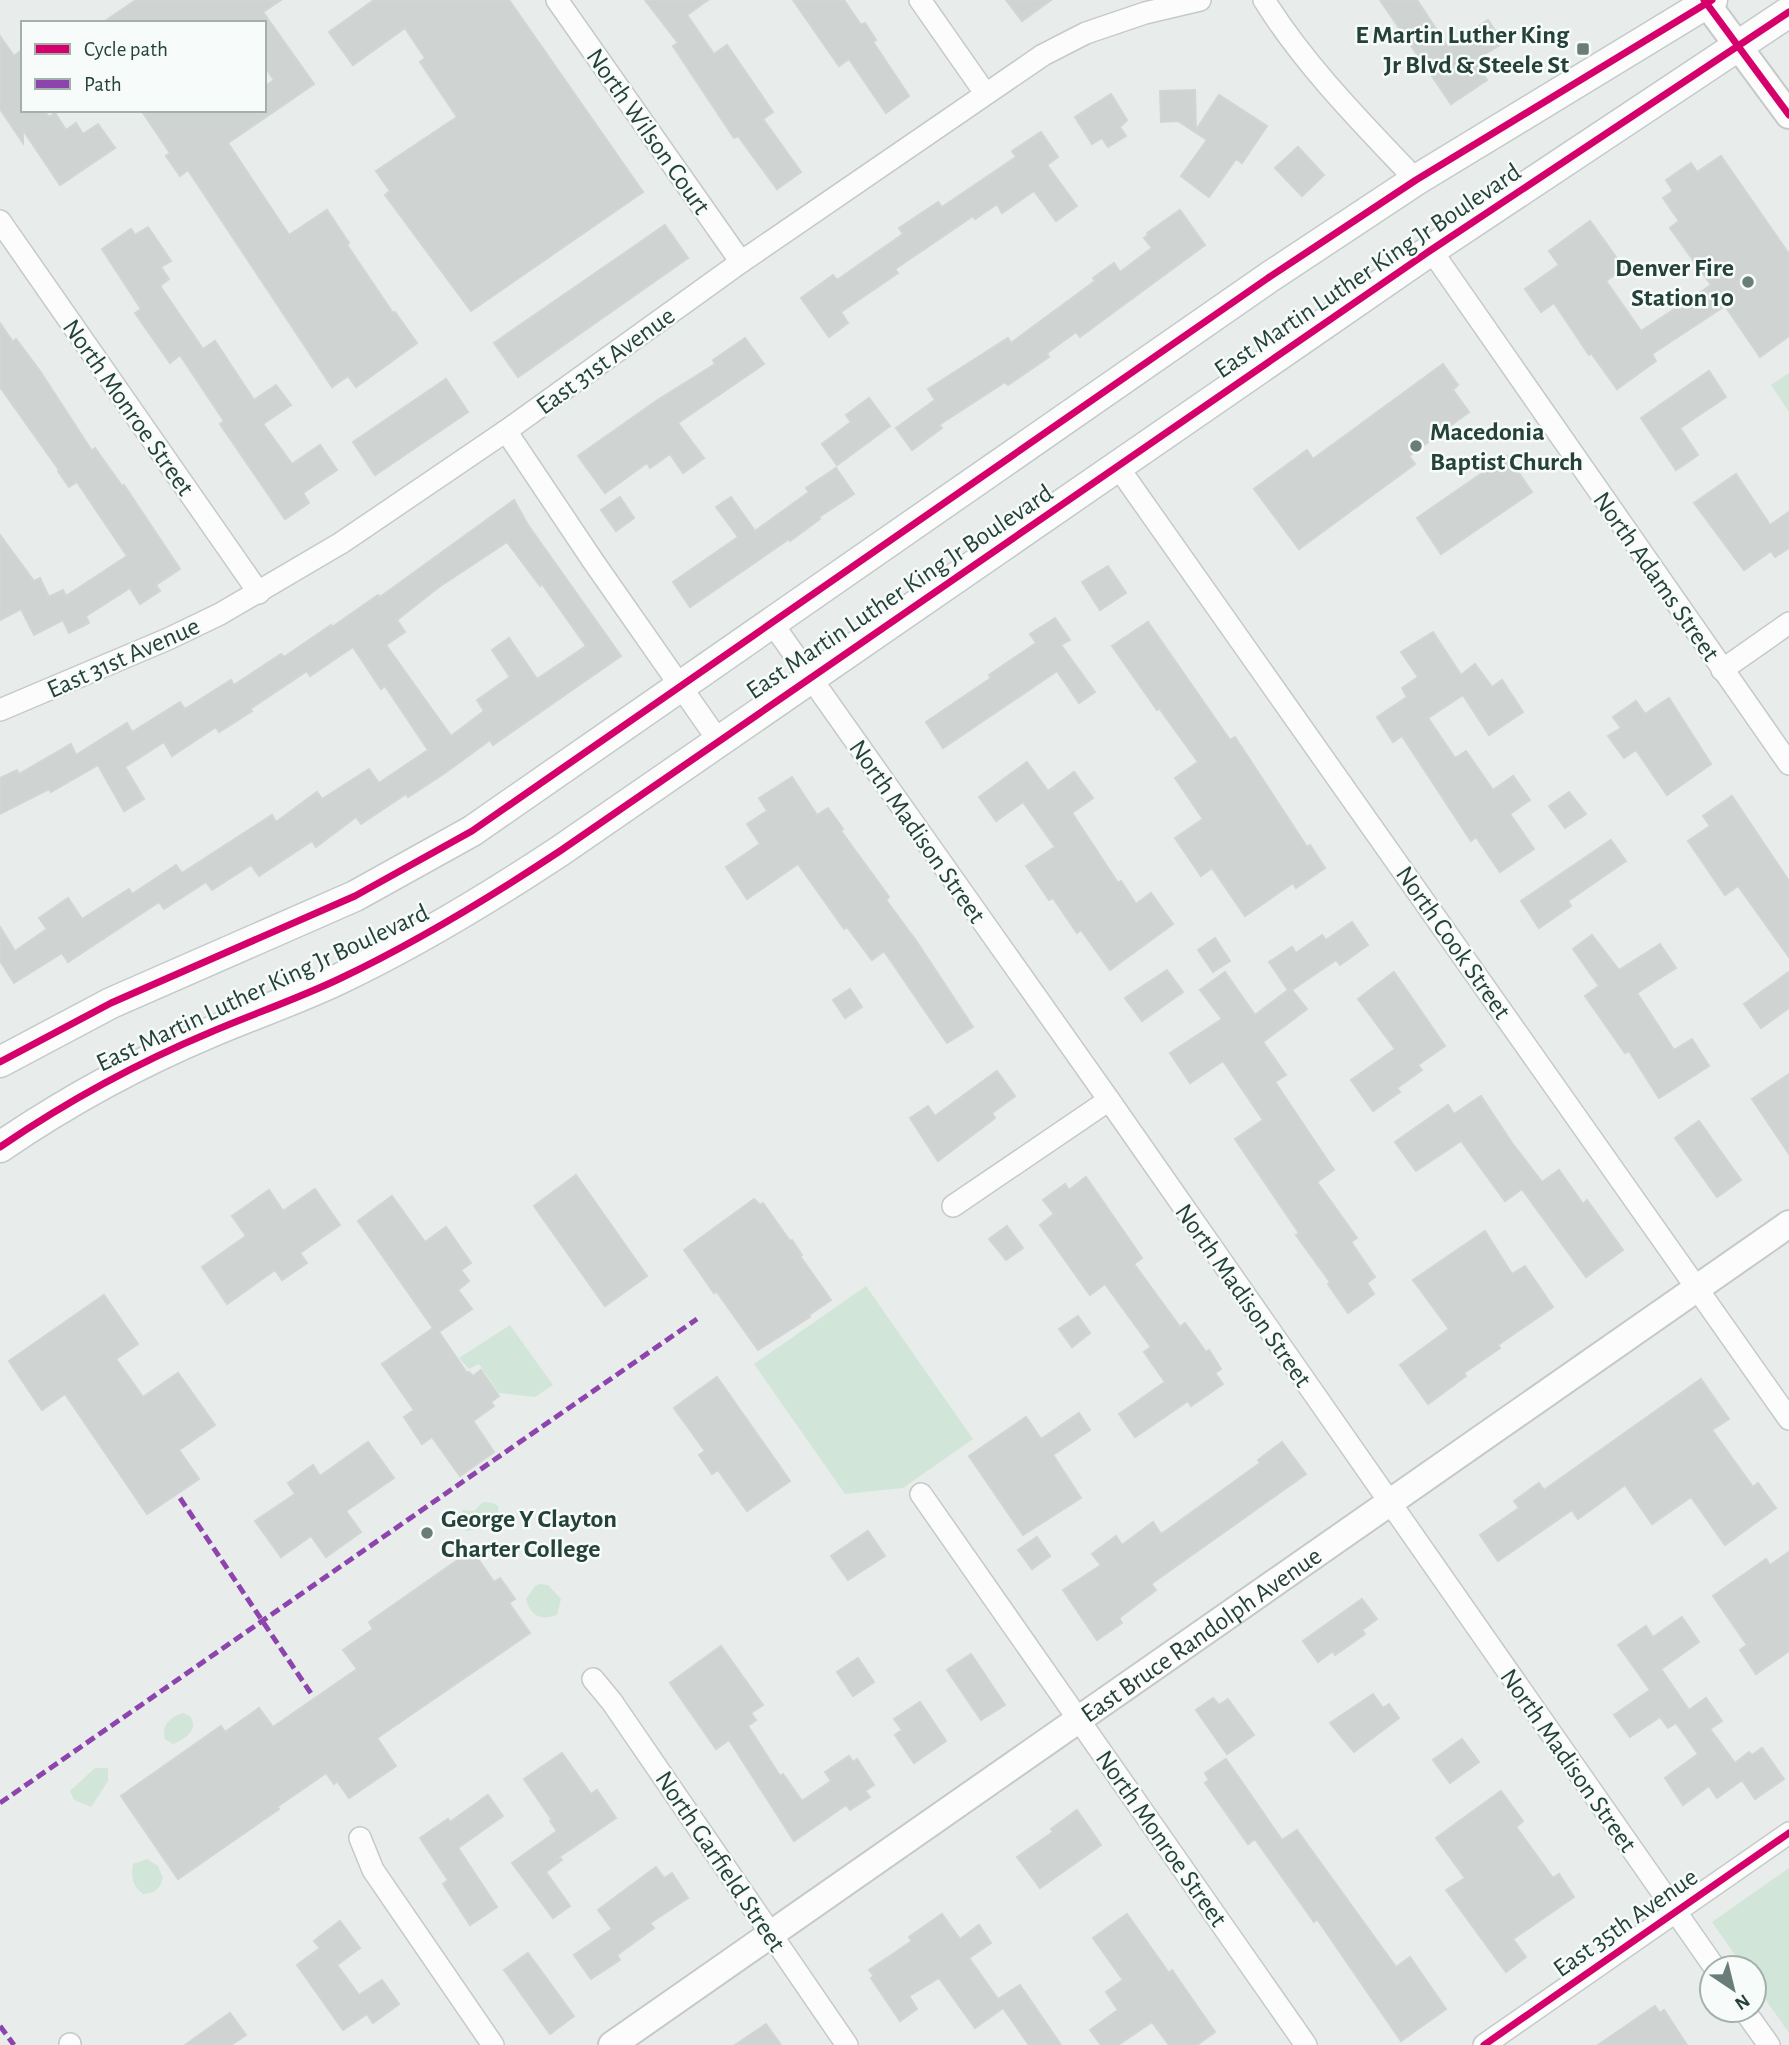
<svg xmlns="http://www.w3.org/2000/svg" width="1789" height="2045" font-family="'Alegreya Sans',sans-serif">
  <style>
    .green { fill: #d1e6d8 }
    .building { fill: #cfd4d2; stroke: #d1d6d4; stroke-width: 2; fill-rule: evenodd }
    .lines { fill: none; stroke-linecap: round; stroke-linejoin: round }
    .minor-casing { stroke: #c5cac8; stroke-width: 24 }
    .tertiary-casing { stroke: #c5cac8; stroke-width: 30 }
    .secondary-casing { stroke: #c3cbc8; stroke-width: 33 }
    .minor { stroke: #fcfcfc; stroke-width: 21 }
    .tertiary { stroke: #fcfcfc; stroke-width: 26 }
    .secondary { stroke: #fcfcfc; stroke-width: 30 }
    .quiet { stroke: #8e44ad; stroke-width: 5; stroke-dasharray: 10 5; stroke-linecap: butt }
    .cycleway-casing { stroke: #f7fbf9; stroke-width: 11 }
    .cycleway { stroke: #d6006c; stroke-width: 7 }
    .poi-dot { fill: #697e78; stroke: #f7fbf9; stroke-width: 2.5 }
    .labels { text-anchor: middle; stroke-width: 5; stroke-linejoin: round; paint-order: stroke }
    .poi-label { font-size: 26px; font-weight: bold; fill: #24423a; stroke: #f7fbf9; text-anchor: end }
    .street-label { font-size: 26px; fill: #24423a; stroke: #f7fbf9 }
  </style>
  <rect width="100%" height="100%" fill="#e8edeb"/>
  <g class="green">
    <path d="M1789,373V412L1771,385Z"/>
    <path d="M866,1286L973,1439L903,1488L845,1494L754,1364Z"/>
    <path d="M510,1325L553,1385L535,1397L499,1393L479,1364L469,1369L459,1358Z"/>
    <path d="M483,1502L493,1503L498,1506L500,1520L497,1525L466,1531L458,1528L459,1516L463,1510L474,1511Z"/>
    <path d="M540,1584L548,1585L561,1599L557,1615C541,1621 530,1616 526,1599L535,1586Z"/>
    <path d="M183,1713L190,1716C199,1730 186,1738 173,1744L165,1739C161,1725 170,1717 183,1713Z"/>
    <path d="M95,1768H108V1781L91,1807L74,1800L70,1791Z"/>
    <path d="M147,1859L158,1866L163,1878C159,1890 155,1893 143,1894C132,1885 131,1878 133,1864Z"/>
    <path d="M1789,1868V2033L1754,1983V1968H1744L1712,1922Z"/>
  </g>
  <g class="building">
    <path d="M136,0H281L263,12L314,84L228,143L289,235L327,210L349,243L347,245L393,313L395,312L417,343L356,387L348,376L332,387L188,170L180,176L166,156L170,153L141,110H264V87L274,80L264,66V23H102Z"/>
    <path d="M374,0H509L643,192L471,311L385,195L390,191L376,171L457,117L420,62L425,58L405,28L353,65L329,32Z"/>
    <path d="M645,0H708L687,15L714,54L727,45L773,112L763,119L801,172L777,189L738,136L734,138L673,46L678,43Z"/>
    <path d="M793,0H844L861,25L865,23L876,40L873,42L909,96L886,113L849,59L839,66Z"/>
    <path d="M1006,0H1051L1022,21Z"/>
    <path d="M1380,0H1417L1448,47L1488,20L1503,43L1474,61L1487,80L1451,104Z"/>
    <path d="M0,36L14,56L23,49V110H44L49,117L55,113L66,130L76,123L83,134L98,124L115,148L60,185L23,130V143L0,109Z"/>
    <path d="M1195,90L1196,130L1219,95L1267,126L1242,163L1236,159L1209,197L1181,176L1207,140L1178,121L1161,122L1160,91Z"/>
    <path d="M1111,94L1127,120L1120,127L1126,136L1108,147L1102,138L1092,144L1075,117Z"/>
    <path d="M1041,132L1058,157L1047,165L1077,206L1056,221L1034,191L1002,213L997,204L975,219L973,216L895,269L898,273L841,312L848,323L829,337L801,298L833,275L837,280L903,234L899,228L938,202L942,207L1016,157L1012,151Z"/>
    <path d="M1298,147L1324,175L1302,196L1275,168Z"/>
    <path d="M1721,156L1789,254V336L1760,357L1725,306L1652,354L1656,361L1617,389L1591,353L1589,355L1554,303L1541,312L1525,289L1559,265L1549,251L1590,221L1624,268L1606,281L1641,331L1711,285L1670,228L1679,221L1663,198L1673,191L1666,180L1691,163L1697,172Z"/>
    <path d="M1180,210L1205,245L1080,337L1076,332L1047,353L1049,357L1008,385L1005,382L939,425L942,428L912,450L896,428L935,400L928,389L1008,338L1011,343L1095,281L1093,278L1114,263L1120,272L1152,248L1144,238L1148,235L1147,233Z"/>
    <path d="M665,225L688,258L518,377L494,343Z"/>
    <path d="M148,227L171,261L161,267L169,279L160,286L203,349L215,341L254,400L276,385L291,405L263,424L292,464L320,445L337,470L303,493L309,503L285,519L220,424L224,421L180,355L170,363L135,313L141,309L102,249L131,229L135,235Z"/>
    <path d="M0,323L13,342L16,339L40,371L92,451L95,448L122,486L124,485L180,569L156,585L160,591L140,604L130,588L86,616L89,623L69,633L63,620L34,635L21,609L0,620V535L34,581L40,578L49,597L63,590L66,596L127,556L77,482L69,487L58,471L59,470L0,387Z"/>
    <path d="M745,338L764,364L678,423L704,458L683,473L670,454L650,468L647,463L605,493L578,456L656,401L715,364L713,360Z"/>
    <path d="M1443,364L1458,385L1453,390L1469,412L1409,456L1415,464L1299,549L1254,489L1307,450L1313,459Z"/>
    <path d="M1709,371L1726,397L1680,428L1698,455L1676,470L1641,418Z"/>
    <path d="M446,379L468,412L375,475L353,442Z"/>
    <path d="M869,398L890,426L837,465L822,444L851,422L846,415Z"/>
    <path d="M1507,456L1532,492L1441,554L1417,518Z"/>
    <path d="M836,468L854,494L819,517L820,519L790,541L789,539L690,607L673,582L738,537L716,507L731,497L755,531L809,492L806,488Z"/>
    <path d="M1736,474L1770,525L1789,512V548L1775,557L1771,551L1744,570L1694,503Z"/>
    <path d="M620,497L634,518L616,531L601,510Z"/>
    <path d="M514,500L528,525L621,656L493,745L490,740L445,773L408,797L406,794L361,824L356,817L316,847L312,841L259,876L251,865L212,890L206,882L164,909L159,902L68,962L62,953L14,983L0,961V927L15,951L47,929L39,918L68,898L82,919L129,889L132,894L176,865L182,873L272,815L276,822L317,792L322,799L369,769L379,783L428,750L385,686L381,689L353,647L310,676L307,671L250,709L252,711L219,732L216,727L172,756L164,742L125,767L144,799L124,811L98,765L51,792L49,789L0,814V778L17,770L19,774L71,744L76,755L127,723L132,732L180,702L185,709L231,680L234,685L281,654L284,657L331,625L332,627L378,595L380,597ZM507,542L540,586L542,584L586,646L537,679L509,638L492,650L510,677L477,700L484,711L451,736L386,645L405,632L397,620L439,587Z"/>
    <path d="M1108,566L1126,593L1100,610L1082,582Z"/>
    <path d="M1055,618L1070,640L1061,645L1095,692L1079,703L1057,671L943,748L926,722L991,678L989,675L1036,643L1030,634Z"/>
    <path d="M1148,622L1230,740L1235,737L1307,847L1310,845L1325,868L1296,888L1293,883L1245,916L1212,868L1201,876L1175,838L1203,819L1175,778L1198,762L1159,708L1157,710L1112,646Z"/>
    <path d="M1433,632L1461,675L1475,664L1492,687L1502,680L1523,712L1489,735L1463,695L1428,718L1455,758L1466,751L1493,790L1513,776L1530,800L1510,814L1534,849L1500,872L1476,837L1471,841L1402,736L1393,742L1377,717L1407,697L1402,688L1418,677L1401,652Z"/>
    <path d="M1669,698L1711,764L1667,795L1636,750L1624,758L1608,736L1621,728L1613,717L1636,701L1645,714Z"/>
    <path d="M1027,762L1048,791L1074,772L1093,798L1072,813L1118,883L1121,881L1136,904L1151,893L1173,924L1110,970L1081,930L1077,933L1053,898L1049,900L1026,866L1055,847L1023,802L996,821L979,797Z"/>
    <path d="M792,777L817,815L828,808L843,829L841,831L889,897L886,900L917,942L973,1027L947,1043L884,951L872,960L847,927L844,929L798,864L747,899L726,867L760,844L747,824L767,811L759,798Z"/>
    <path d="M1569,792L1586,814L1565,828L1549,806Z"/>
    <path d="M1732,796L1789,881V957L1738,886L1725,895L1688,841L1710,826L1703,816Z"/>
    <path d="M1611,840L1626,861L1568,901L1571,906L1539,928L1521,901Z"/>
    <path d="M1352,922L1368,945L1340,965L1336,960L1292,990L1307,1009L1263,1042L1286,1075L1275,1082L1334,1170L1317,1182L1357,1238L1351,1242L1375,1277L1367,1283L1374,1294L1348,1313L1328,1284L1330,1282L1296,1235L1299,1233L1235,1139L1263,1120L1223,1061L1190,1083L1170,1053L1222,1019L1200,990L1225,972L1255,1015L1288,990L1269,962L1292,947L1296,953L1322,935L1326,940Z"/>
    <path d="M1592,935L1619,970L1660,944L1676,968L1637,993L1674,1050L1692,1039L1709,1066L1659,1098L1629,1051L1625,1053L1585,996L1599,986L1573,949Z"/>
    <path d="M1215,938L1230,961L1213,972L1198,950Z"/>
    <path d="M1167,970L1183,992L1142,1021L1125,998Z"/>
    <path d="M1394,972L1445,1046L1418,1065L1422,1070L1397,1088L1400,1092L1373,1111L1351,1080L1395,1049L1358,999Z"/>
    <path d="M1789,972V1008L1761,1028L1744,1004Z"/>
    <path d="M850,989L862,1007L845,1018L833,1000Z"/>
    <path d="M997,1071L1015,1096L992,1113L995,1118L938,1161L910,1118L928,1106L935,1116Z"/>
    <path d="M1789,1074V1154L1752,1099Z"/>
    <path d="M1481,1096L1512,1143L1542,1182L1559,1170L1583,1204L1587,1200L1623,1250L1586,1277L1522,1189L1505,1201L1461,1141L1416,1171L1395,1142L1448,1105L1454,1114Z"/>
    <path d="M1699,1121L1741,1180L1717,1197L1675,1138Z"/>
    <path d="M576,1175L647,1276L605,1306L534,1206Z"/>
    <path d="M1086,1177L1142,1258L1134,1264L1180,1327L1185,1323L1206,1352L1209,1350L1221,1369L1215,1373L1223,1384L1191,1406L1188,1401L1135,1437L1119,1414L1165,1382L1144,1352L1151,1347L1105,1284L1090,1295L1040,1225L1054,1214L1043,1200L1065,1184L1069,1190Z"/>
    <path d="M315,1189L340,1225L300,1253L307,1263L282,1280L275,1270L227,1304L202,1267L246,1236L232,1216L269,1190L283,1211Z"/>
    <path d="M392,1196L425,1242L446,1227L471,1263L461,1270L469,1281L458,1290L472,1309L439,1332L467,1373L469,1372L473,1376L481,1370L499,1396L491,1402L494,1406L473,1421L494,1452L460,1476L432,1437L422,1444L404,1417L414,1410L382,1364L433,1328L358,1221Z"/>
    <path d="M754,1199L760,1205L763,1203L790,1241L792,1240L802,1255L800,1256L831,1300L809,1315L810,1317L758,1350L717,1292L714,1293L684,1250Z"/>
    <path d="M1007,1226L1023,1248L1006,1260L989,1239Z"/>
    <path d="M1485,1231L1512,1274L1525,1266L1553,1307L1498,1345L1500,1348L1464,1373L1466,1376L1428,1404L1400,1365L1449,1329L1413,1280Z"/>
    <path d="M104,1295L138,1344L116,1359L143,1397L178,1373L215,1425L179,1450L199,1479L147,1514L65,1394L42,1410L9,1361Z"/>
    <path d="M1078,1316L1090,1333L1072,1347L1059,1329Z"/>
    <path d="M717,1377L790,1481L747,1511L718,1470L712,1474L699,1455L705,1451L674,1408Z"/>
    <path d="M1701,1379L1729,1419L1712,1430L1753,1487L1758,1483L1776,1508L1725,1545L1691,1497L1652,1524L1625,1485L1578,1519L1572,1510L1498,1561L1480,1535L1519,1508L1514,1501L1539,1483L1544,1490Z"/>
    <path d="M1079,1413L1090,1430L1053,1455L1081,1498L1023,1535L969,1456L1026,1417L1041,1439Z"/>
    <path d="M368,1442L394,1478L346,1511L361,1532L326,1557L311,1536L281,1557L255,1521L295,1494L288,1483L313,1465L320,1476Z"/>
    <path d="M1282,1442L1306,1474L1151,1584L1156,1590L1119,1618L1122,1623L1097,1640L1063,1590L1101,1565L1092,1554L1116,1536L1122,1545L1153,1522L1161,1534L1167,1530L1260,1463L1258,1460Z"/>
    <path d="M868,1531L885,1556L848,1580L831,1556Z"/>
    <path d="M1037,1537L1050,1556L1032,1569L1018,1550Z"/>
    <path d="M472,1550L494,1582L500,1578L515,1599L509,1603L530,1633L377,1738L396,1766L349,1798L337,1781L334,1784L326,1773L277,1807L279,1809L178,1879L121,1796L221,1726L225,1732L259,1708L273,1727L357,1669L343,1650L373,1629L369,1622Z"/>
    <path d="M1789,1552V1651L1756,1674L1740,1650L1747,1645L1713,1596L1766,1559L1770,1565Z"/>
    <path d="M1362,1599L1377,1619L1362,1630L1365,1634L1335,1655L1333,1651L1318,1662L1303,1641Z"/>
    <path d="M1682,1617L1699,1642L1661,1669L1689,1710L1706,1698L1722,1721L1710,1729L1735,1763L1749,1752L1752,1755L1762,1748L1784,1779L1755,1799L1742,1780L1717,1798L1709,1786L1683,1805L1665,1778L1698,1754L1676,1723L1668,1728L1660,1717L1630,1737L1614,1715L1650,1690L1618,1645L1646,1626L1653,1637Z"/>
    <path d="M721,1646L763,1705L751,1713L756,1720L748,1726L780,1776L783,1774L802,1801L831,1781L825,1772L849,1756L853,1762L857,1759L874,1785L865,1791L870,1797L850,1810L846,1805L794,1841L729,1740L716,1749L670,1683Z"/>
    <path d="M971,1654L1005,1705L981,1720L947,1670Z"/>
    <path d="M858,1658L874,1682L853,1696L837,1672Z"/>
    <path d="M1373,1694L1383,1708L1389,1704L1399,1718L1354,1752L1330,1723Z"/>
    <path d="M1213,1698L1219,1705L1228,1699L1254,1735L1227,1754L1196,1710Z"/>
    <path d="M920,1702L946,1741L914,1763L895,1735L902,1730L894,1719Z"/>
    <path d="M1462,1739L1479,1762L1450,1783L1433,1760Z"/>
    <path d="M562,1753L591,1794L597,1790L616,1818L559,1857L562,1860L546,1872L570,1906L553,1918L512,1863L557,1831L550,1821L552,1820L524,1779Z"/>
    <path d="M1226,1759L1282,1840L1297,1830L1396,1967L1410,1957L1446,2009L1401,2041L1317,1919L1314,1922L1255,1839L1248,1844L1205,1783L1209,1780L1205,1773Z"/>
    <path d="M1501,1791L1523,1821L1516,1827L1553,1878L1559,1874L1574,1897L1513,1939L1526,1957L1506,1972L1446,1890L1465,1878L1436,1838Z"/>
    <path d="M488,1795L503,1816L458,1848L497,1907L470,1925L443,1884L448,1880L420,1838L448,1819L450,1822Z"/>
    <path d="M1077,1810L1101,1845L1040,1888L1017,1857L1053,1832L1051,1829Z"/>
    <path d="M656,1867L664,1878L672,1873L688,1898L650,1923L654,1928L617,1955L620,1960L591,1979L574,1955L612,1929L598,1910Z"/>
    <path d="M942,1914L960,1939L979,1925L991,1943L969,1958L998,1999L1020,1985L1061,2045H1029L1003,2008L975,2028L939,1978L909,1996L917,2009L900,2021L871,1978L874,1976L869,1970L912,1941L909,1937Z"/>
    <path d="M1127,1914L1169,1973L1172,1970L1215,2032L1197,2045H1169L1152,2022L1118,2045H1101L1090,2030L1118,2010L1106,1992L1123,1980L1093,1938Z"/>
    <path d="M340,1921L360,1948L337,1965L359,1995L382,1980L399,2004L373,2023L367,2014L343,2030L297,1965L320,1948L314,1941Z"/>
    <path d="M528,1953L574,2016L550,2034L504,1970Z"/>
    <path d="M1655,2006L1660,2013L1664,2010L1687,2045H1598Z"/>
    <path d="M230,2013L246,2035L231,2045H185Z"/>
    <path d="M766,2024L781,2045H735Z"/>
  </g>
  <g class="lines">
    <defs>
      <g id="minor">
        <path d="M557,0L741,262"/>
        <path d="M920,0L985,93"/>
        <path d="M1264,0C1306,67 1362,123 1416,180"/>
        <path d="M0,221L259,593"/>
        <path d="M1431,250L1789,764"/>
        <path d="M506,431L593,561L718,740"/>
        <path d="M1118,467L1789,1419"/>
        <path d="M772,623L1109,1100L1715,1968"/>
        <path d="M1722,670L1789,623"/>
        <path d="M0,710L168,639L220,614L341,543L506,431L741,262L1043,55L1086,33L1145,13L1200,0"/>
        <path d="M953,1206L1109,1100"/>
        <path d="M921,1494L1306,2045"/>
        <path d="M593,1679L612,1702L847,2045"/>
        <path d="M360,1838L373,1870L493,2045"/>
        <path d="M1744,2010L1769,2045"/>
        <path d="M70,2044V2045"/>
        <path d="M1484,2045L1789,1833"/>
      </g>
      <g id="tertiary">
        <path d="M1704,0L1789,115"/>
        <path id="s1" d="M612,2045L1789,1224"/>
      </g>
      <g id="secondary">
        <path d="M0,1062L111,1003L355,896L472,831L1268,278L1416,180L1712,0"/>
        <path d="M0,1147C66,1102 137,1063 211,1032C253,1014 297,999 339,979C417,942 489,898 560,851L1431,250L1789,12"/>
      </g>
    </defs>
    <use href="#minor" class="minor-casing"/>
    <use href="#tertiary" class="tertiary-casing"/>
    <use href="#secondary" class="secondary-casing"/>
    <use href="#minor" class="minor"/>
    <use href="#tertiary" class="tertiary"/>
    <use href="#secondary" class="secondary"/>
    <g class="quiet">
      <path d="M180,1498L312,1695"/>
      <path d="M0,1803L697,1319"/>
      <path d="M0,2026L14,2045"/>
    </g>
    <defs>
      <g id="cycleway">
        <path d="M1704,0L1789,115"/>
        <path d="M0,1062L111,1003L355,896L472,831L1268,278L1416,180L1712,0"/>
        <path d="M0,1147C66,1102 137,1063 211,1032C253,1014 297,999 339,979C417,942 489,898 560,851L1431,250L1789,12"/>
        <path d="M1484,2045L1789,1833"/>
      </g>
    </defs>
    <use href="#cycleway" class="cycleway-casing"/>
    <use href="#cycleway" class="cycleway"/>
  </g>
  <g class="poi-dot">
    <rect x="1576" y="42" width="14" height="14" rx="3.5"/>
    <circle cx="1748" cy="282" r="7"/>
    <circle cx="1416" cy="446" r="7"/>
    <circle cx="427" cy="1533" r="7"/>
  </g>
  <g class="labels">
    <g class="poi-label">
      <text x="1569" y="43">E Martin Luther King<tspan x="1569" dy="30">Jr Blvd &amp; Steele St</tspan></text>
      <text x="1734" y="276">Denver Fire<tspan x="1734" dy="30">Station 10</tspan></text>
      <text x="1430" y="440" text-anchor="start">Macedonia<tspan x="1430" dy="30">Baptist Church</tspan></text>
      <text x="441" y="1527" text-anchor="start">George Y Clayton<tspan x="441" dy="30">Charter College</tspan></text>
    </g>
    <g class="street-label">
      <text transform="translate(649 131) rotate(55)" y="9">North Wilson Court</text>
      <text transform="translate(1367 270) rotate(-34)" y="9">East Martin Luther King Jr Boulevard</text>
      <text transform="translate(605 360) rotate(-36)" y="9">East 31st Avenue</text>
      <text transform="translate(129 407) rotate(55)" y="9">North Monroe Street</text>
      <text transform="translate(1657 576) rotate(55)" y="9">North Adams Street</text>
      <text transform="translate(899 591) rotate(-34)" y="9">East Martin Luther King Jr Boulevard</text>
      <text transform="translate(123 657) rotate(-24)" y="9">East 31st Avenue</text>
      <text transform="translate(918 831) rotate(55)" y="9">North Madison Street</text>
      <text transform="translate(1454 942) rotate(55)" y="9">North Cook Street</text>
      <text transform="translate(262 987) rotate(-25)" y="9">East Martin Luther King Jr Boulevard</text>
      <text transform="translate(1244 1295) rotate(55)" y="9">North Madison Street</text>
      <text dy="9" stroke="none"><textPath href="#s1" startOffset="718">East Bruce Randolph Avenue</textPath></text>
      <text transform="translate(1569 1760) rotate(55)" y="9">North Madison Street</text>
      <text transform="translate(1162 1838) rotate(55)" y="9">North Monroe Street</text>
      <text transform="translate(721 1861) rotate(56)" y="9">North Garfield Street</text>
      <text transform="translate(1625 1922) rotate(-35)" y="9">East 35th Avenue</text>
    </g>
  </g>
  <rect x="21" y="21" width="245" height="91" fill="#f7fbf9" stroke="#a3b1ad" stroke-width="2"/>
  <rect x="35" y="44" width="35" height="10" fill="#d6006c" stroke="#a3b1ad" stroke-width="2"/>
  <text x="84" y="56" font-size="21" fill="#24423a">Cycle path</text>
  <rect x="35" y="79" width="35" height="10" fill="#8e44ad" stroke="#a3b1ad" stroke-width="2"/>
  <text x="84" y="91" font-size="21" fill="#24423a">Path</text>
  <g transform="translate(1733 1989) rotate(145)"><circle r="33" fill="#f7fbf9" stroke="#a3b1ad" stroke-width="2"/>
  <path d="M0-5L12 26L0 18L-12 26Z" fill="#697e78"/>
  <text y="-10" font-size="19" font-weight="bold" text-anchor="middle" fill="#24423a">N</text>
  </g>
</svg>
